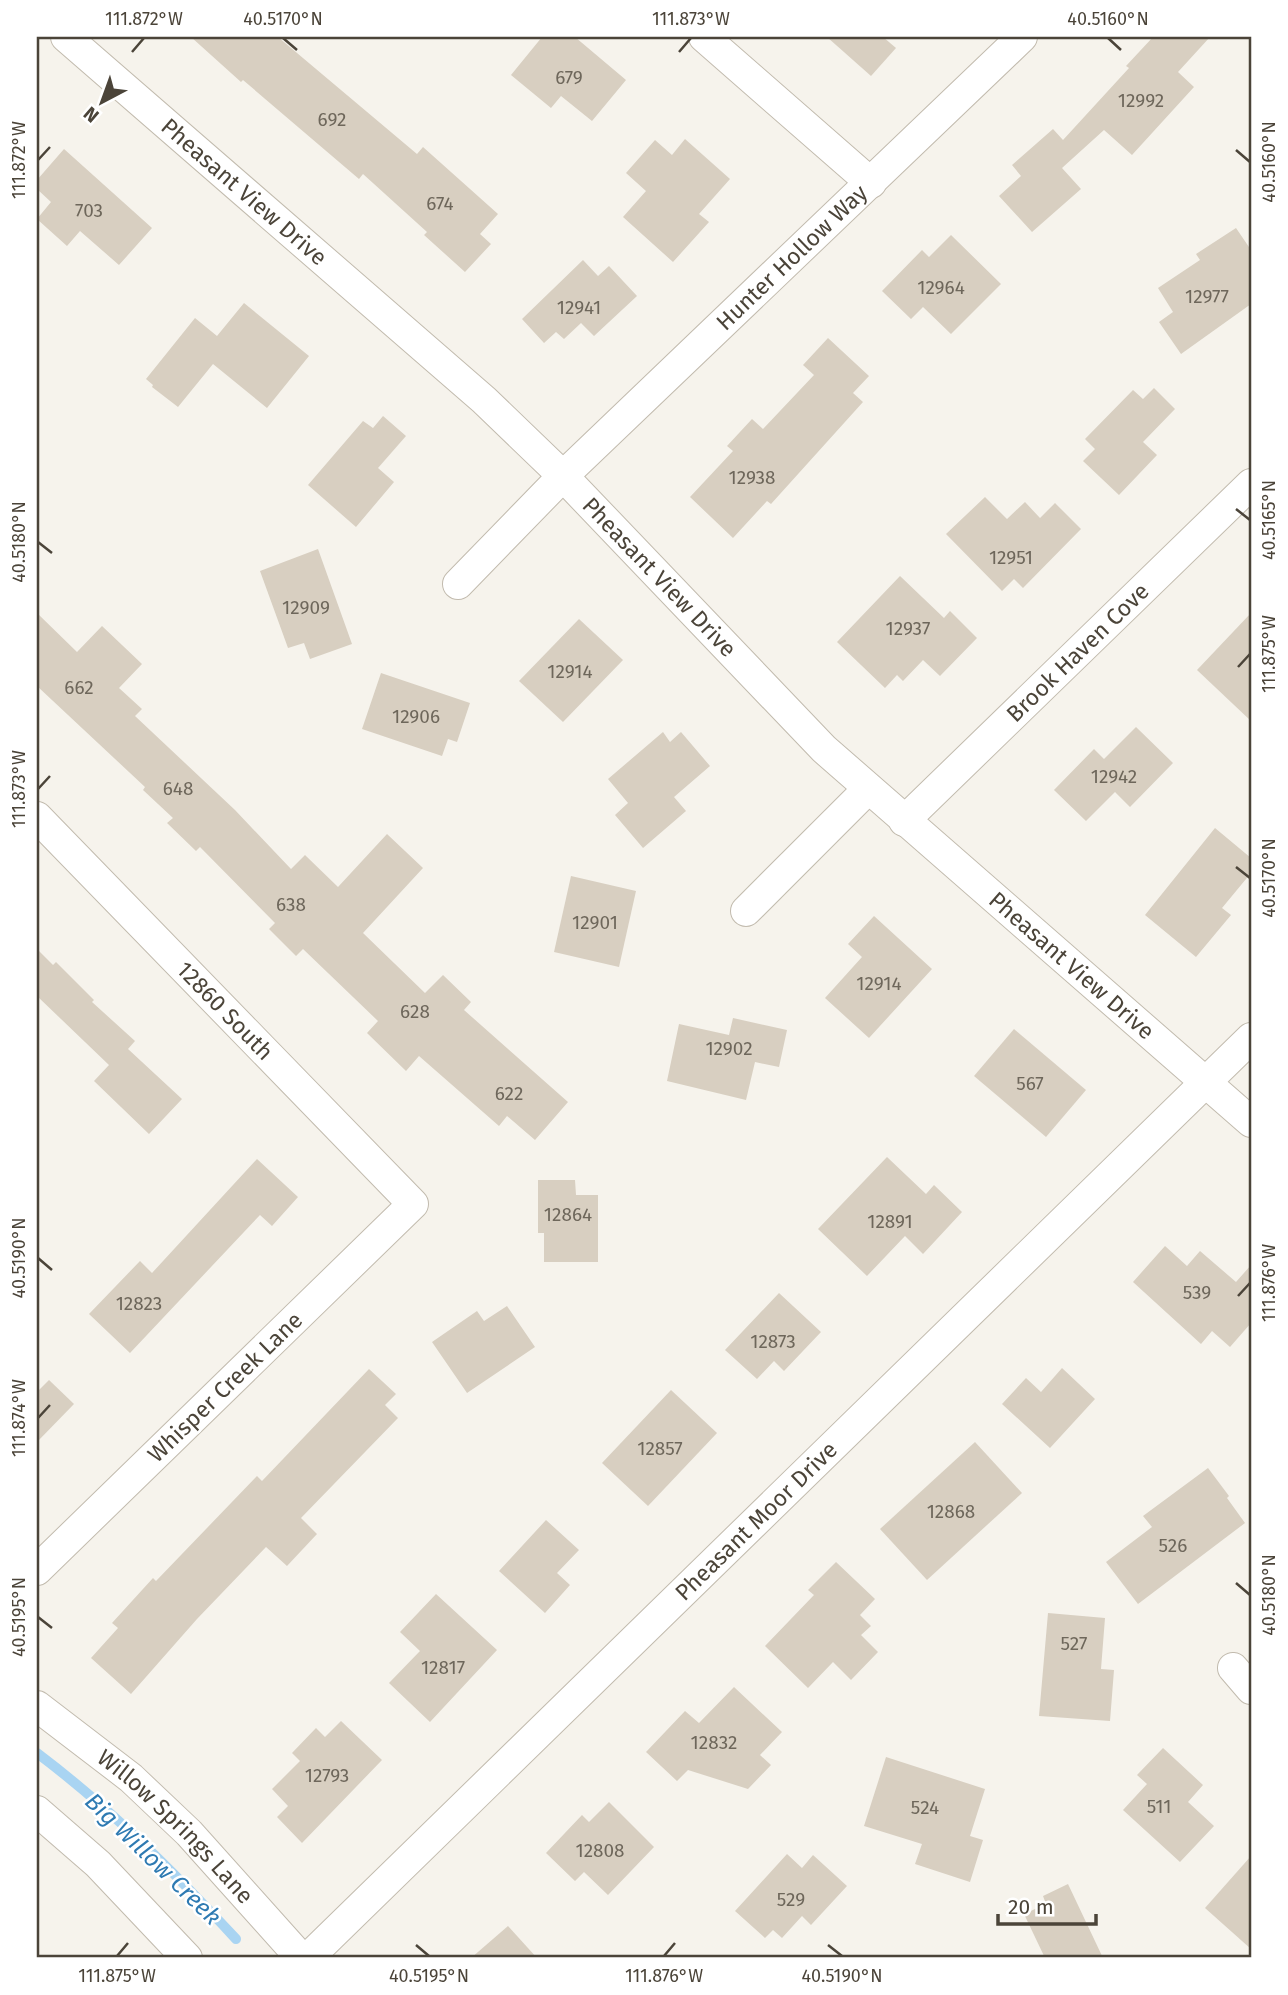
<svg xmlns="http://www.w3.org/2000/svg" width="1288" height="1995" font-family="'Fira Sans',sans-serif">
  <style>
    .lines { fill: none; stroke-linecap: round; stroke-linejoin: round }
    .stream { stroke: #a9d4f2; stroke-width: 10 }
    .building { fill: #d8cfc1 }
    .minor-casing { stroke: #c2bbae; stroke-width: 32 }
    .minor { stroke: #fff; stroke-width: 30 }
    .ticks { fill: none; stroke: #4b4439; stroke-width: 2.5 }
    .labels { text-anchor: middle; stroke-width: 5; stroke-linejoin: round; paint-order: stroke }
    .number-label { font-size: 19px; fill: #6e675b }
    .street-label { font-size: 23px; fill: #4b4439; stroke: #fff }
    .water-label { font-size: 24px; font-style: italic; fill: #2e7ab2; stroke: #fff }
    .neatline { fill: none; stroke: #4b4439; stroke-width: 2.5 }
    .ticks-label { font-size: 18px; text-anchor: middle; fill: #4b4439 }
  </style>
  <rect width="100%" height="100%" fill="#f6f3ec"/>
  <g class="lines">
    <path class="stream" d="M37,1753C110,1808 174,1872 236,1939"/>
  </g>
  <g class="building">
    <path d="M191,37H278L417,154L423,147L498,214L480,234L491,244L465,272L424,235L427,232L363,174L359,179L243,80L241,82Z"/>
    <path d="M542,37H575L626,80L592,121L561,96L551,108L511,75Z"/>
    <path d="M827,37H883L896,48L871,76Z"/>
    <path d="M1153,37H1210L1178,72L1194,87L1132,155L1104,130L1062,168L1081,189L1032,232L999,196L1021,176L1012,165L1053,129L1063,140L1129,68L1126,66Z"/>
    <path d="M685,139L730,179L699,214L709,222L673,262L623,217L646,191L626,173L655,140L672,155Z"/>
    <path d="M64,149L152,228L119,265L80,231L67,246L37,219L51,202L37,189V180Z"/>
    <path d="M1236,228L1251,250V304L1181,354L1159,322L1173,312L1158,288L1200,260L1196,254Z"/>
    <path d="M951,235L1001,284L951,334L923,307L911,319L882,291L922,250L929,257Z"/>
    <path d="M583,260L598,276L609,266L637,296L594,336L581,323L564,339L556,332L544,343L522,319Z"/>
    <path d="M244,303L309,356L267,408L213,364L178,407L152,387L153,385L146,379L195,318L217,336Z"/>
    <path d="M828,338L869,376L853,393L863,402L771,504L767,501L733,538L690,497L733,451L727,446L752,419L763,429L814,375L803,365Z"/>
    <path d="M1154,388L1175,409L1143,442L1157,455L1119,495L1083,461L1095,449L1085,439L1133,390L1143,399Z"/>
    <path d="M383,416L406,436L378,468L394,482L356,527L308,485L363,421L373,428Z"/>
    <path d="M985,497L1007,519L1025,502L1040,518L1055,503L1081,529L1023,588L1014,579L1002,591L946,534Z"/>
    <path d="M318,549L352,644L310,659L304,643L288,648L260,571Z"/>
    <path d="M900,576L944,618L950,611L977,638L940,676L923,660L903,681L897,675L885,688L837,642Z"/>
    <path d="M37,613L77,652L102,626L142,664L119,688L142,709L135,716L235,810L291,869L305,855L338,887L387,834L423,868L363,933L425,993L443,975L471,1002L464,1010L568,1102L535,1140L507,1116L499,1126L419,1056L406,1071L367,1033L378,1021L303,949L296,956L269,929L275,923L200,847L196,851L167,823L173,818L143,790L145,787L37,686Z"/>
    <path d="M1251,613V721L1197,670Z"/>
    <path d="M579,619L623,660L563,722L519,681Z"/>
    <path d="M381,673L470,703L457,742L448,739L442,756L362,729Z"/>
    <path d="M1136,727L1173,763L1130,807L1115,792L1086,821L1054,790L1094,749L1104,759Z"/>
    <path d="M663,732L670,742L681,732L710,766L674,797L686,811L643,848L615,815L628,803L608,779Z"/>
    <path d="M1215,828L1251,858V873L1222,908L1231,915L1196,957L1145,915Z"/>
    <path d="M571,876L636,891L619,967L554,952Z"/>
    <path d="M874,916L932,969L869,1038L825,998L862,957L848,944Z"/>
    <path d="M37,949L53,965L56,962L94,1000L92,1002L135,1041L128,1049L182,1099L149,1134L94,1081L109,1065L37,996Z"/>
    <path d="M733,1018L787,1030L779,1067L755,1062L746,1100L667,1081L679,1024L729,1035Z"/>
    <path d="M1014,1029L1086,1090L1046,1137L974,1076Z"/>
    <path d="M887,1157L926,1194L934,1185L962,1212L923,1254L905,1236L867,1276L818,1229Z"/>
    <path d="M257,1159L298,1197L272,1226L260,1215L130,1353L89,1314L140,1261L152,1273Z"/>
    <path d="M538,1180H575L576,1195H598V1262H544V1233H538Z"/>
    <path d="M1165,1246L1187,1266L1200,1251L1236,1282L1251,1265V1323L1230,1347L1212,1331L1201,1344L1133,1282Z"/>
    <path d="M779,1293L821,1332L784,1371L774,1361L757,1379L725,1350Z"/>
    <path d="M507,1306L535,1347L467,1393L432,1342L477,1311L484,1321Z"/>
    <path d="M1062,1368L1095,1399L1050,1448L1002,1404L1026,1378L1041,1392Z"/>
    <path d="M369,1369L396,1394L385,1405L398,1418L301,1518L317,1534L287,1566L266,1547L197,1619L131,1694L91,1658L118,1628L112,1623L153,1578L156,1581L257,1476L262,1481Z"/>
    <path d="M49,1380L74,1404L37,1442V1392Z"/>
    <path d="M671,1390L717,1433L648,1506L602,1463Z"/>
    <path d="M975,1442L1022,1493L927,1580L880,1529Z"/>
    <path d="M1208,1468L1229,1496L1227,1498L1245,1523L1138,1604L1106,1562L1152,1527L1143,1516Z"/>
    <path d="M546,1520L579,1550L557,1573L570,1585L545,1613L499,1571Z"/>
    <path d="M836,1562L875,1599L860,1615L871,1626L861,1635L878,1652L851,1680L833,1662L808,1688L765,1646L814,1595L808,1590Z"/>
    <path d="M436,1594L497,1650L430,1722L389,1683L420,1651L400,1632Z"/>
    <path d="M1048,1613L1105,1618L1101,1669L1114,1670L1110,1721L1039,1716Z"/>
    <path d="M734,1687L782,1732L760,1755L771,1765L748,1789L688,1770L677,1781L646,1752L685,1711L699,1723Z"/>
    <path d="M341,1721L382,1760L302,1843L277,1817L288,1806L272,1789L300,1761L292,1753L316,1728L325,1737Z"/>
    <path d="M1163,1748L1203,1785L1188,1802L1214,1826L1180,1862L1123,1810L1147,1784L1137,1775Z"/>
    <path d="M886,1757L985,1789L970,1836L983,1840L970,1882L915,1864L922,1844L864,1826Z"/>
    <path d="M609,1802L654,1847L608,1895L584,1872L575,1881L546,1853L582,1815L589,1822Z"/>
    <path d="M787,1854L802,1868L813,1855L847,1886L811,1925L802,1916L782,1938L773,1930L765,1938L735,1911Z"/>
    <path d="M1251,1856V1949L1205,1908Z"/>
    <path d="M1068,1884L1103,1958H1045L1024,1914L1046,1904L1043,1896Z"/>
    <path d="M508,1926L537,1958H471Z"/>
  </g>
  <g class="lines">
    <defs>
      <g id="minor">
        <path id="s1" d="M66,37L484,400L563,476L824,749L1251,1122"/>
        <path d="M704,37L871,183"/>
        <path id="s2" d="M458,584L563,476L1022,37"/>
        <path id="s3" d="M37,817L413,1204L37,1570"/>
        <path id="s4" d="M904,821L1251,484"/>
        <path d="M746,911L868,789"/>
        <path d="M1233,1668L1251,1689"/>
        <path id="s5" d="M37,1706L131,1778L189,1833L301,1958"/>
        <path d="M37,1811L98,1864L187,1958"/>
        <path id="s6" d="M308,1958L1251,1038"/>
      </g>
    </defs>
    <use href="#minor" class="minor-casing"/>
    <use href="#minor" class="minor"/>
  </g>
  <path class="ticks" d="M283,38L297,50M1108,38L1121,50M132,52L144,38M679,52L691,38M1236,150L1250,162M38,160L50,147M1236,509L1250,520M38,542L52,553M1238,667L1250,654M38,789L50,776M1236,867L1250,878M38,1258L52,1270M1238,1296L1250,1283M38,1418L50,1405M1236,1583L1250,1595M38,1617L52,1628M416,1945L429,1956M828,1945L842,1956M117,1956L128,1943M664,1956L675,1943"/>
  <g class="labels">
    <g class="number-label">
      <text x="569" y="84">679</text>
      <text x="1141" y="107">12992</text>
      <text x="332" y="126">692</text>
      <text x="440" y="210">674</text>
      <text x="89" y="217">703</text>
      <text x="941" y="294">12964</text>
      <text x="1207" y="303">12977</text>
      <text x="579" y="314">12941</text>
      <text x="752" y="484">12938</text>
      <text x="1011" y="564">12951</text>
      <text x="306" y="614">12909</text>
      <text x="908" y="635">12937</text>
      <text x="570" y="678">12914</text>
      <text x="79" y="694">662</text>
      <text x="416" y="723">12906</text>
      <text x="1114" y="783">12942</text>
      <text x="178" y="795">648</text>
      <text x="291" y="911">638</text>
      <text x="595" y="929">12901</text>
      <text x="879" y="990">12914</text>
      <text x="415" y="1018">628</text>
      <text x="729" y="1055">12902</text>
      <text x="1030" y="1090">567</text>
      <text x="509" y="1100">622</text>
      <text x="568" y="1221">12864</text>
      <text x="890" y="1228">12891</text>
      <text x="1197" y="1299">539</text>
      <text x="139" y="1310">12823</text>
      <text x="773" y="1348">12873</text>
      <text x="660" y="1455">12857</text>
      <text x="951" y="1518">12868</text>
      <text x="1173" y="1552">526</text>
      <text x="1074" y="1650">527</text>
      <text x="443" y="1674">12817</text>
      <text x="714" y="1749">12832</text>
      <text x="327" y="1782">12793</text>
      <text x="1159" y="1813">511</text>
      <text x="925" y="1814">524</text>
      <text x="600" y="1857">12808</text>
      <text x="791" y="1906">529</text>
    </g>
    <g class="street-label">
      <text dy="8" stroke="none"><textPath href="#s1" startOffset="236">Pheasant View Drive</textPath></text>
      <text dy="8" stroke="none"><textPath href="#s2" startOffset="467">Hunter Hollow Way</textPath></text>
      <text dy="8" stroke="none"><textPath href="#s1" startOffset="803">Pheasant View Drive</textPath></text>
      <text dy="8" stroke="none"><textPath href="#s4" startOffset="242">Brook Haven Cove</textPath></text>
      <text dy="8" stroke="none"><textPath href="#s1" startOffset="1370">Pheasant View Drive</textPath></text>
      <text dy="8" stroke="none"><textPath href="#s3" startOffset="270">12860 South</textPath></text>
      <text transform="translate(225 1387) rotate(-44)" y="8">Whisper Creek Lane</text>
      <text dy="8" stroke="none"><textPath href="#s6" startOffset="626">Pheasant Moor Drive</textPath></text>
      <text dy="8" stroke="none"><textPath href="#s5" startOffset="184">Willow Springs Lane</textPath></text>
    </g>
    <g class="water-label">
      <text transform="translate(153 1859) rotate(44)" y="8">Big Willow Creek</text>
    </g>
  </g>
  <rect width="1288" height="1995" fill="none" stroke="#ffffff" stroke-width="77"/>
  <g transform="translate(102 102) rotate(221)" stroke="#ffffff" stroke-width="5" paint-order="stroke">
  <path d="M0-5L12 26L0 18L-12 26Z" fill="#4b4439"/>
  <text y="-10" font-size="19" font-weight="bold" text-anchor="middle" fill="#4b4439">N</text>
  </g>
  <path d="M998 1914v10h98v-10" fill="none" stroke="#4b4439" stroke-width="3.5"/>
  <text x="1008" y="1914" font-size="21" fill="#4b4439" stroke="#ffffff" stroke-width="5" paint-order="stroke">20 m</text>
  <rect x="38" y="38" width="1212" height="1918" class="neatline"/>
  <g class="ticks-label">
    <text x="144" y="25">111.872°W</text>
    <text x="283" y="25">40.5170°N</text>
    <text x="691" y="25">111.873°W</text>
    <text x="1108" y="25">40.5160°N</text>
    <text transform="translate(19 160) rotate(-90)" y="6">111.872°W</text>
    <text transform="translate(1269 162) rotate(-90)" y="6">40.5160°N</text>
    <text transform="translate(1269 520) rotate(-90)" y="6">40.5165°N</text>
    <text transform="translate(19 542) rotate(-90)" y="6">40.5180°N</text>
    <text transform="translate(1269 654) rotate(-90)" y="6">111.875°W</text>
    <text transform="translate(19 789) rotate(-90)" y="6">111.873°W</text>
    <text transform="translate(1269 878) rotate(-90)" y="6">40.5170°N</text>
    <text transform="translate(19 1258) rotate(-90)" y="6">40.5190°N</text>
    <text transform="translate(1269 1283) rotate(-90)" y="6">111.876°W</text>
    <text transform="translate(19 1418) rotate(-90)" y="6">111.874°W</text>
    <text transform="translate(1269 1595) rotate(-90)" y="6">40.5180°N</text>
    <text transform="translate(19 1617) rotate(-90)" y="6">40.5195°N</text>
    <text x="117" y="1982">111.875°W</text>
    <text x="429" y="1982">40.5195°N</text>
    <text x="664" y="1982">111.876°W</text>
    <text x="842" y="1982">40.5190°N</text>
  </g>
</svg>
